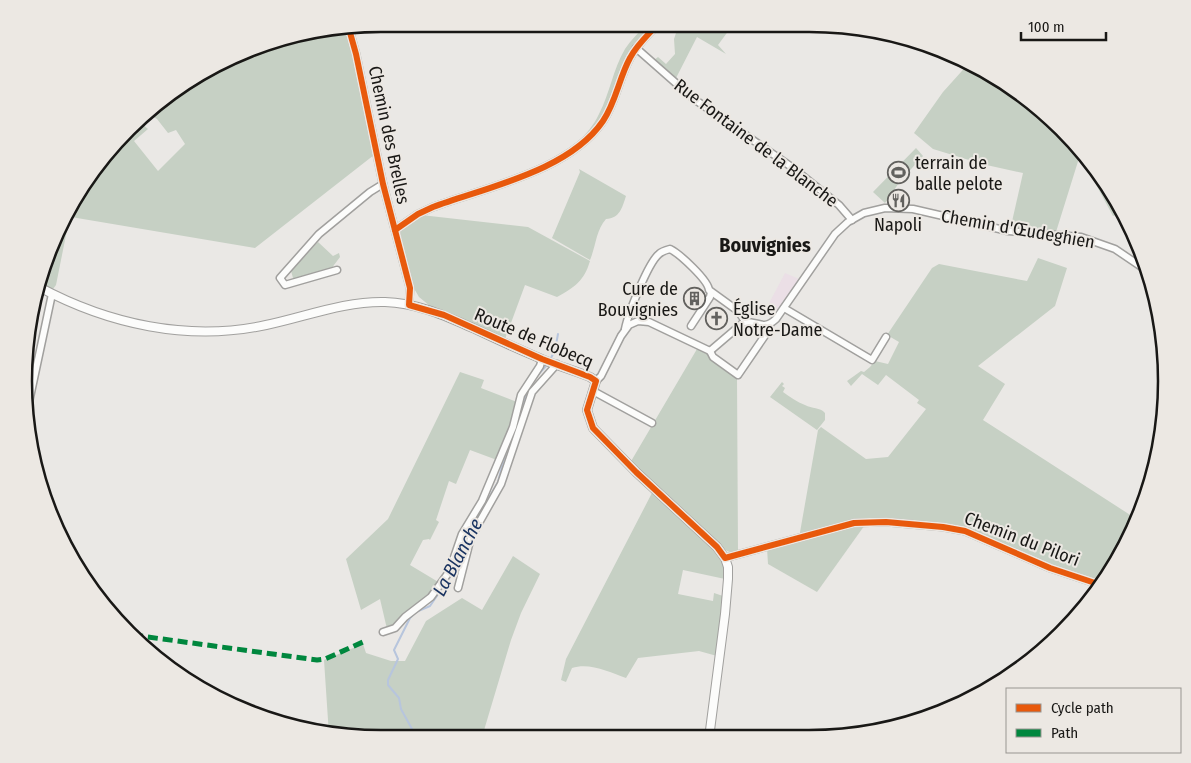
<svg xmlns="http://www.w3.org/2000/svg" width="1191" height="763" font-family="'Fira Sans Condensed',sans-serif">
  <style>
    .education { fill: #ebdfe6 }
    .green { fill: #c6d0c4 }
    .lines { fill: none; stroke-linecap: round; stroke-linejoin: round }
    .stream { stroke: #b7c5dd; stroke-width: 2 }
    .minor-casing { stroke: #a1a09e; stroke-width: 9 }
    .tertiary-casing { stroke: #a1a09e; stroke-width: 10 }
    .minor { stroke: #fcfcfb; stroke-width: 6 }
    .tertiary { stroke: #fcfcfb; stroke-width: 8 }
    .rail-casing { stroke: #b9b8b8; stroke-width: 4 }
    .rail { stroke: #ece8e3; stroke-width: 2; stroke-dasharray: 5.5; stroke-linecap: butt }
    .quiet { stroke: #00873e; stroke-width: 5; stroke-dasharray: 10 5; stroke-linecap: butt }
    .cycleway-casing { stroke: #ece8e3; stroke-width: 9 }
    .cycleway { stroke: #e8590c; stroke-width: 6 }
    .labels { text-anchor: middle; stroke-width: 4; stroke-linejoin: round; paint-order: stroke }
    .street-label { font-size: 18px; fill: #191816; stroke: #ece8e3 }
    .poi-label { font-size: 18px; fill: #191816; stroke: #ece8e3; text-anchor: start }
    .water-label { font-size: 19px; font-style: italic; fill: #1a3461; stroke: #ece8e3 }
    .quarter-label { font-size: 20px; font-weight: bold; fill: #191816; stroke: #ece8e3 }
    .rim { fill: none; stroke: #191816; stroke-width: 2.5 }
  </style>
  <rect width="100%" height="100%" fill="#eae8e5"/>
  <path class="education" d="M785,273L799,279L776,313L767,307Z"/>
  <g class="green">
    <path d="M646,25L654,26L635,45L602,119L591,133L579,144L578,142C586,134 594,125 599,114C610,93 613,69 625,49C631,40 638,33 646,25Z"/>
    <path d="M688,26H732L718,45L726,54L697,37L675,80L653,61L658,57L666,64L675,54L674,39L676,33L684,30Z"/>
    <path d="M346,30L353,53L374,155L255,248L71,217L98,163L141,123L148,129L134,141L158,171L185,144L176,130L168,133L157,119L150,115L183,84L267,43Z"/>
    <path d="M970,62L1045,112L1093,163L1123,212L1113,216L1080,155L1056,232L1014,229L1011,226L1023,173L982,164L933,149L914,133L943,92Z"/>
    <path d="M916,148L923,156L901,180L885,203L873,192Z"/>
    <path d="M579,169L626,196C622,208 620,218 606,219C596,230 596,246 590,260L552,238L580,172Z"/>
    <path d="M70,215L56,285L53,289L43,284L49,255Z"/>
    <path d="M421,215L528,227L590,261C584,281 575,287 557,297L525,285L505,339L430,306L419,297L412,285L400,231Z"/>
    <path d="M318,242L333,256L339,253L340,257L331,269L298,278H293L291,271Z"/>
    <path d="M1038,258L1067,268L1055,306L978,366L1005,384L983,420L1138,520L1119,560L1101,585L972,534L869,521L799,538L818,430L821,427L866,459L888,457L926,409L917,403L919,400L886,375L878,385L862,374L851,386L847,381L861,371L864,372L870,367L875,361L888,364L899,342L887,335L932,268L939,264L1027,281Z"/>
    <path d="M697,349L711,356L737,377L738,552C728,554 724,549 717,543L630,463Z"/>
    <path d="M460,372L484,380L481,388L517,402L512,423L497,460L470,450L456,484L449,481L436,520L439,522L430,540L429,539L423,540L410,565L440,583L436,590L395,626L387,629L380,599L361,610L346,559L388,519Z"/>
    <path d="M782,382L784,384L782,386L785,388L783,392C790,397 797,402 805,405C812,409 820,407 825,413V420L817,430L770,397Z"/>
    <path d="M653,491L719,553L725,567V579L683,570L678,594L713,601L714,593L723,596L717,656L699,651L638,658L626,678C610,672 589,662 572,668L566,682L561,680L566,659Z"/>
    <path d="M867,522L817,592L768,564L767,548Z"/>
    <path d="M513,556L540,574L521,613L511,640L482,737L335,736L329,735L324,660L363,644L366,653L391,661H405L426,621L462,598L482,610Z"/>
  </g>
  <g class="lines">
    <g class="stream">
      <path d="M551,358L555,350L558,334"/>
      <path d="M536,377L546,366"/>
      <path d="M518,420L527,392"/>
      <path d="M407,737L412,729L401,709L399,698L388,685V680L398,659L394,650L410,618L416,612L430,606L452,574L471,529L498,482L506,451"/>
    </g>
    <defs>
      <g id="minor">
        <path d="M349,29L356,54L383,184L410,288L409,305"/>
        <path d="M636,48L694,99L793,168L839,205L852,220"/>
        <path d="M395,230L418,214L433,207C487,187 569,171 603,121C616,102 619,78 630,58C636,46 647,36 656,26"/>
        <path d="M337,270L285,285L280,278L319,234L370,192L383,184"/>
        <path d="M784,308L872,360L886,337"/>
        <path d="M691,326L710,297L711,292"/>
        <path d="M625,329C628,314 648,263 659,254C662,251 666,250 670,249C680,254 708,280 709,290L738,311L745,321"/>
        <path d="M710,351L744,322C759,321 763,331 776,319L835,234L848,222L864,213L885,208L913,209L1008,231L1081,237L1115,249L1149,272"/>
        <path d="M710,351L713,357L738,375L766,334L770,325"/>
        <path d="M596,381L601,376L621,336L629,325L638,321L649,322L710,351"/>
        <path d="M593,391L652,423"/>
        <path d="M29,402L52,294"/>
        <path d="M725,558L854,523L886,522L943,527L965,531L1050,568L1101,585"/>
        <path d="M458,588L471,537L501,484L532,392L557,364"/>
        <path d="M383,632L395,628L405,617L431,597L449,572L462,534L482,501L513,427L521,395L540,366L542,359"/>
      </g>
      <path id="tertiary" d="M39,287C108,324 188,342 266,325C305,317 344,301 385,302C418,303 445,316 475,329C496,339 516,348 537,357C554,365 573,370 590,377L596,381L587,410L593,428L636,472L717,547L725,558L728,567V579L725,614L709,738"/>
    </defs>
    <use href="#minor" class="minor-casing"/>
    <use href="#tertiary" class="tertiary-casing"/>
    <use href="#minor" class="minor"/>
    <use href="#tertiary" class="tertiary"/>
    <defs>
      <path id="rail" d="M31,328L44,264"/>
    </defs>
    <use href="#rail" class="rail-casing"/>
    <use href="#rail" class="rail"/>
    <path class="quiet" d="M133,635L317,660L325,659L363,642"/>
    <defs>
      <g id="cycleway">
        <path d="M349,29L356,54L383,184L410,288L409,305L444,315L542,359L590,377L596,381L587,410L593,428L636,472L717,547L725,558L854,523L886,522L943,527L965,531L1050,568L1101,585"/>
        <path d="M395,230L418,214L433,207C487,187 569,171 603,121C616,102 619,78 630,58C636,46 647,36 656,26"/>
      </g>
    </defs>
    <use href="#cycleway" class="cycleway-casing"/>
    <use href="#cycleway" class="cycleway"/>
  </g>
  <defs>
    <symbol id="stadium-ring" viewBox="-11 -11 22 22"><circle r="9.5" fill="#ece8e3" stroke="#62615e" stroke-width="1.5"/><path d="M0-5a6.5 5 0 1 0 0 10a6.5 5 0 1 0 0-10ZM-3.5-1.8h7v3.6h-7Z" fill="#62615e"/></symbol>
    <symbol id="restaurant-ring" viewBox="-11 -11 22 22"><circle r="9.5" fill="#ece8e3" stroke="#62615e" stroke-width="1.5"/><path d="M-5-6h1v4h1v-4h1v4h1v-4h1v5L-1.5 .5V6h-2V.5L-5-1ZM5-6V6H3V1.5H1.5Q1.5-4 5-6Z" fill="#62615e"/></symbol>
    <symbol id="building-ring" viewBox="-11 -11 22 22"><circle r="9.5" fill="#ece8e3" stroke="#62615e" stroke-width="1.5"/><path d="M-4-6H4V6H1V3H-1V6H-4ZM-2.5-4.3h1.7v1.8h-1.7ZM.8-4.3h1.7v1.8H.8ZM-2.5-1h1.7V.8h-1.7ZM.8-1h1.7V.8H.8Z" fill="#62615e"/></symbol>
    <symbol id="church-ring" viewBox="-11 -11 22 22"><circle r="9.5" fill="#ece8e3" stroke="#62615e" stroke-width="1.5"/><path d="M-1.2-6h2.4v3.5h3.3v2.4h-3.3V6h-2.4V-.1h-3.3v-2.4h3.3Z" fill="#62615e"/></symbol>
  </defs>
  <g fill-rule="evenodd">
    <use href="#stadium-ring" x="886" y="160" width="25" height="25"/>
    <use href="#restaurant-ring" x="886" y="188" width="25" height="25"/>
    <use href="#building-ring" x="682" y="286" width="25" height="25"/>
    <use href="#church-ring" x="704" y="306" width="25" height="25"/>
  </g>
  <g class="labels">
    <g class="street-label">
      <text transform="translate(389 135) rotate(78)" y="6">Chemin des Brelles</text>
      <text transform="translate(756 143) rotate(37)" y="6">Rue Fontaine de la Blanche</text>
      <text transform="translate(1018 229) rotate(10)" y="6">Chemin d'Œudeghien</text>
      <text transform="translate(534 338) rotate(23)" y="6">Route de Flobecq</text>
      <text transform="translate(1022 539) rotate(21)" y="6">Chemin du Pilori</text>
    </g>
    <g class="poi-label">
      <text x="915" y="169">terrain de<tspan x="915" dy="21">balle pelote</tspan></text>
      <text x="898" y="231" text-anchor="middle">Napoli</text>
      <text x="678" y="295" text-anchor="end">Cure de<tspan x="678" dy="21">Bouvignies</tspan></text>
      <text x="733" y="315">Église<tspan x="733" dy="21">Notre-Dame</tspan></text>
    </g>
    <g class="water-label">
      <text transform="translate(457 557) rotate(-62)" y="7">La Blanche</text>
    </g>
    <g class="quarter-label">
      <text x="765" y="252">Bouvignies</text>
    </g>
  </g>
  <path d="M0 0H1191V763H0ZM381 32H809A349 349 0 0 1 1158 381V381A349 349 0 0 1 809 730H381A349 349 0 0 1 32 381V381A349 349 0 0 1 381 32Z" fill="#ece8e3" fill-rule="evenodd"/>
  <path class="rim" d="M381 32H809A349 349 0 0 1 1158 381V381A349 349 0 0 1 809 730H381A349 349 0 0 1 32 381V381A349 349 0 0 1 381 32Z"/>
  <rect x="1006" y="688" width="175" height="65" fill="#ece8e3" stroke="#989591"/>
  <rect x="1016" y="704" width="25" height="8" fill="#e8590c" stroke="#989591"/>
  <text x="1051" y="713" font-size="15" fill="#191816">Cycle path</text>
  <rect x="1016" y="729" width="25" height="8" fill="#00873e" stroke="#989591"/>
  <text x="1051" y="738" font-size="15" fill="#191816">Path</text>
  <path d="M1021 32v8h85v-8" fill="none" stroke="#191816" stroke-width="2.5"/>
  <text x="1028" y="32" font-size="15" fill="#191816" stroke="#ece8e3" stroke-width="4" paint-order="stroke">100 m</text>
</svg>
